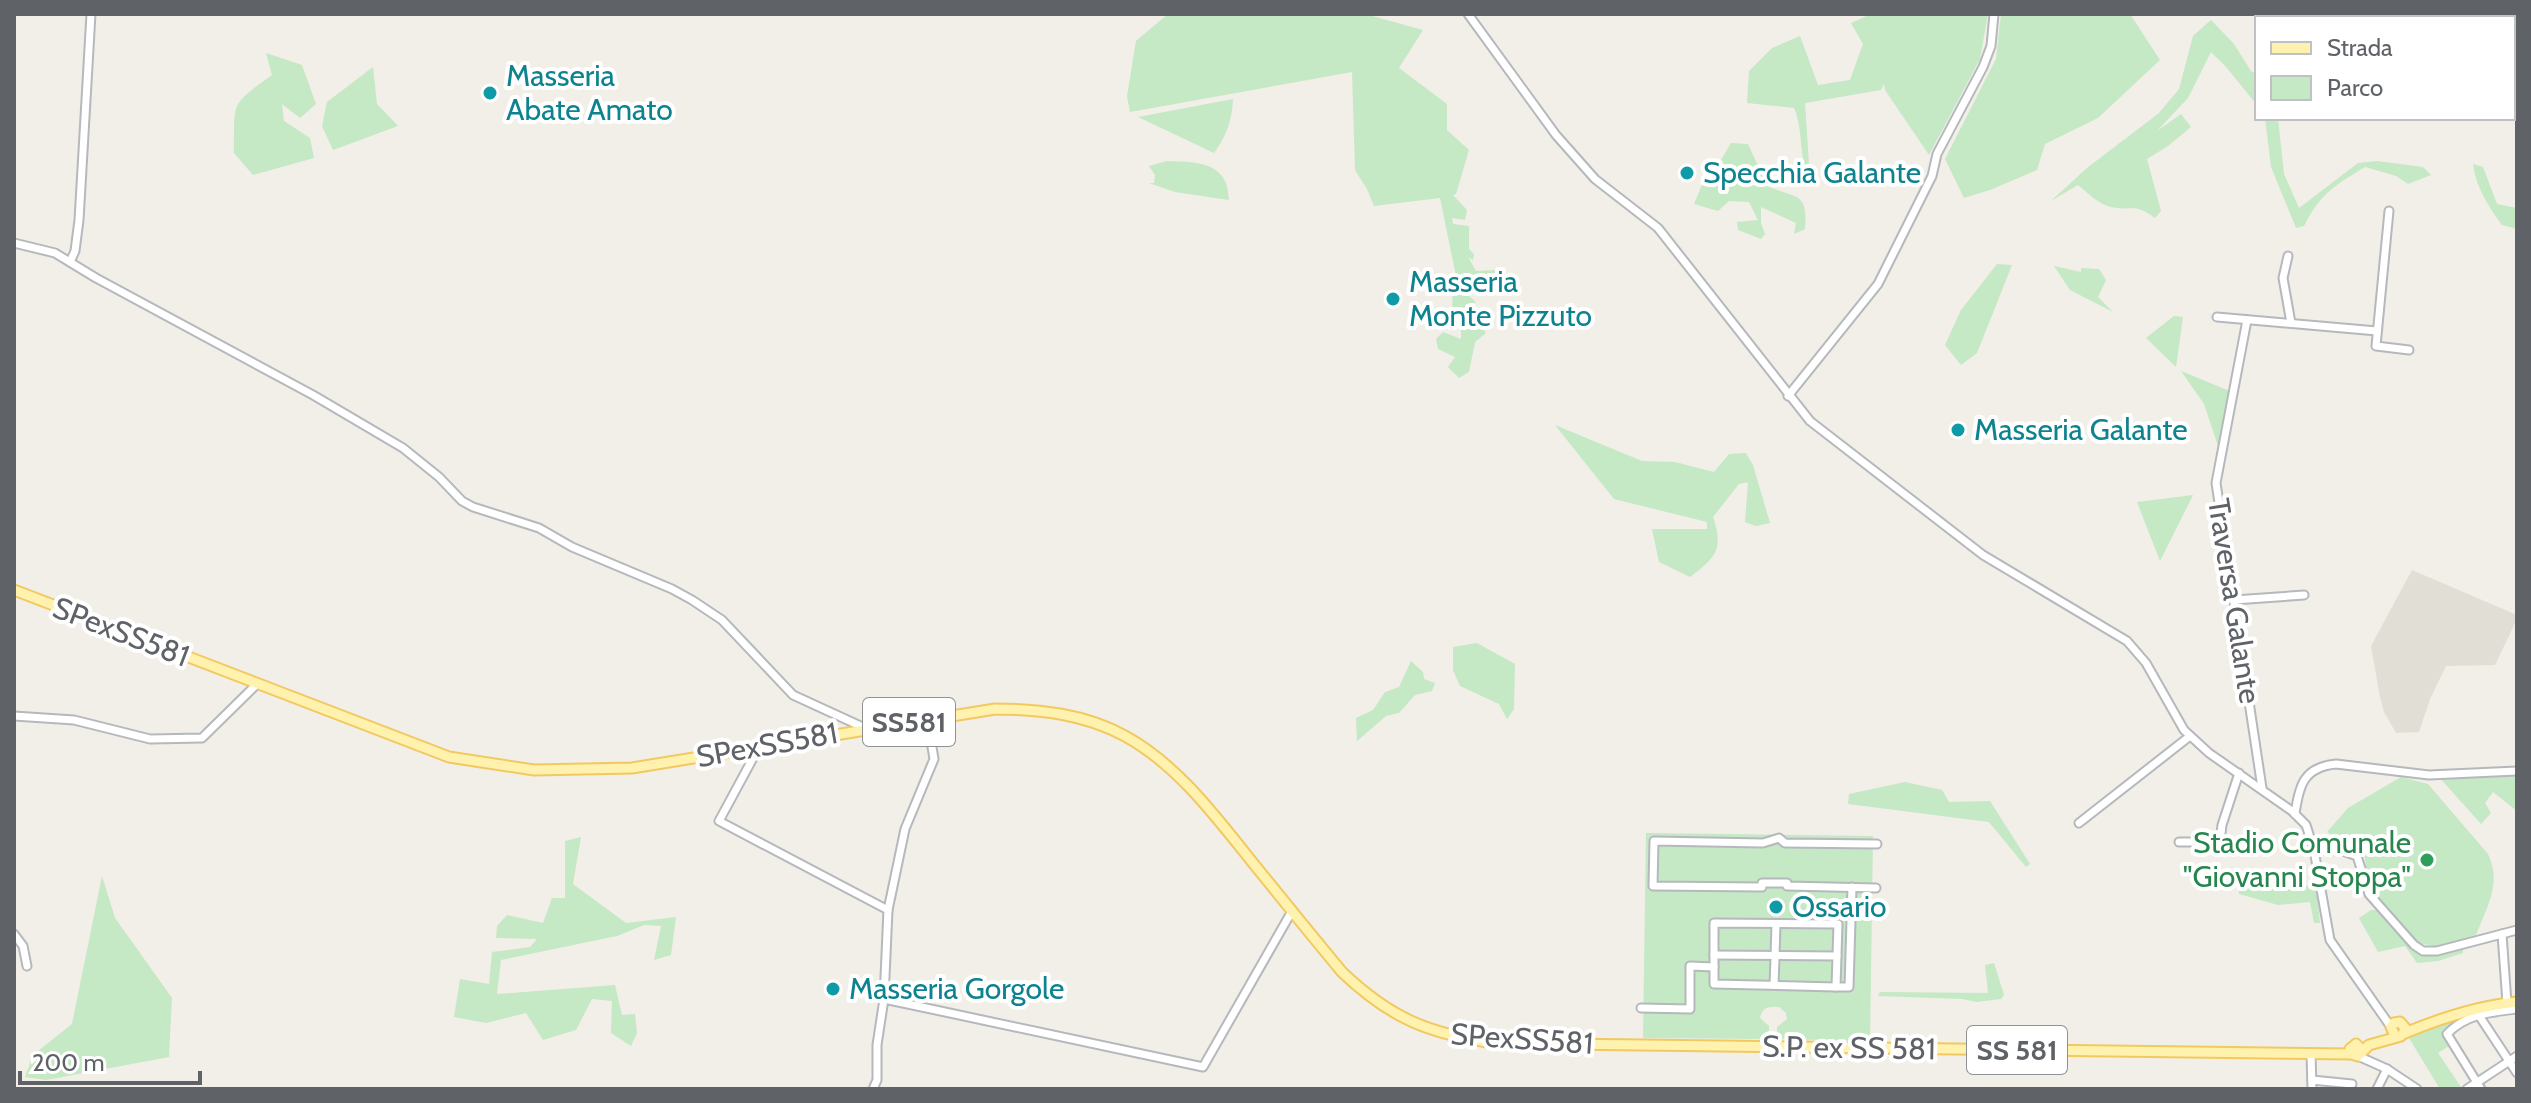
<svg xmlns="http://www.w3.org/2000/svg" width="2531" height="1103" font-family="Cabin,sans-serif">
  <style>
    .education { fill: #e1ded6 }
    .green { fill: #c5e8c5 }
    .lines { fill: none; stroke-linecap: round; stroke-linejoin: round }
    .minor-casing { stroke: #b5b8bc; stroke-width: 11 }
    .major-casing { stroke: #f2c960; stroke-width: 13 }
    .minor { stroke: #fff; stroke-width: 7 }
    .major { stroke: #fff2af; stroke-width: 9 }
    .culture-dot { fill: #0f9aa8; stroke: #fff; stroke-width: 3 }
    .leisure-dot { fill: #2e9e5b; stroke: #fff; stroke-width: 3 }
    .labels { text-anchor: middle; stroke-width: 8; stroke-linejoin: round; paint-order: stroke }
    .shield { fill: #fff; stroke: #8f9295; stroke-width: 2 }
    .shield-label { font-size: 28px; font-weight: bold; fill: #5f6368 }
    .culture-label { font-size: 30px; fill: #0d838f; stroke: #fff; text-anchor: start }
    .street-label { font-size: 30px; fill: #5f6368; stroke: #fff }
    .leisure-label { font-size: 30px; fill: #27864d; stroke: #fff; text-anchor: end }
  </style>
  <rect width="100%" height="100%" fill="#f1efe8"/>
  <path class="education" d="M2412,570L2517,615V619L2495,665L2446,666L2430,699L2419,732L2396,733L2384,712L2380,697L2371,646Z"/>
  <g class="green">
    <path d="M1168,14H1365L1423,30L1399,68L1447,104V130L1469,150L1456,194L1453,195L1467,210L1465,220L1452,218L1453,224L1469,226V249L1474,254L1473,260L1468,257L1476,271L1496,270L1507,276L1457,281L1440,198L1374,206L1367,189L1355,170L1352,72L1130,112L1127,96L1136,41Z"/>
    <path d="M1871,14H1988L1980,59L1929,155L1885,90L1884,84L1881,90L1805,103L1810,180C1798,158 1804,131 1794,108L1747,103L1749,71L1772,48L1800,36L1818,85L1850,80L1863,44L1851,23Z"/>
    <path d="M2001,14H2130L2160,60L2098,118L2045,144L2037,170L1990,190L1964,198L1945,159L1996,59Z"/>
    <path d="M2211,20L2234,44L2251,71L2257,75V105L2227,68L2211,52L2188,98L2157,131L2181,114L2191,127L2168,146L2147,159L2161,211L2155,218C2133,202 2134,212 2111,207C2098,204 2088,193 2078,185L2051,201L2087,168L2159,113L2179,89L2193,36Z"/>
    <path d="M266,53L302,65L316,104L300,118L282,104L284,121L310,138L314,158L253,175L234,153C235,101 229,106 272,75Z"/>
    <path d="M373,67L377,104L398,126L333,150L322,126L327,102Z"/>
    <path d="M1233,99C1232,120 1227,135 1214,153L1138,117Z"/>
    <path d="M2265,118H2278L2284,174L2299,208L2358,163L2377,161L2423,167L2431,175L2408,184L2396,176L2365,167C2335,185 2320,194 2304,226L2296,228L2271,167Z"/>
    <path d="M1731,143L1748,144L1767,186C1798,199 1808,192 1805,229L1794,234L1796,223L1761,207V223L1765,234L1761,239L1738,230L1737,222L1758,220L1749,202L1729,201L1718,211L1694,204L1709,168V158L1718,165Z"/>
    <path d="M1167,161C1186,162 1215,160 1225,181C1228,186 1228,195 1229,200L1175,192L1149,183H1154L1155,175L1149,166Z"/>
    <path d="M2473,164L2483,167L2497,204L2517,208V229L2502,225C2489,207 2476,188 2473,164Z"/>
    <path d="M1997,264L2012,265L1977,353L1961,365L1945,345L1961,310Z"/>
    <path d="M2054,266L2081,272V268L2099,269L2106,280L2098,297L2113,312L2070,290Z"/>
    <path d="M1453,294L1468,295L1476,302L1469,306L1486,333L1475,342L1469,372L1459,378L1448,367L1455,357L1438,349L1436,339L1443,332L1461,339C1463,318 1449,317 1453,294Z"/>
    <path d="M2174,316L2183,317L2176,367L2146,338Z"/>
    <path d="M2181,371L2232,392L2221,455L2204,404Z"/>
    <path d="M1555,425L1642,461L1675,462L1714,472L1729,454L1746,453L1753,465L1770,523L1756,526L1745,522L1748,482L1739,484L1713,517C1724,550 1716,557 1690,577L1659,562L1652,529H1707V522L1614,499Z"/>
    <path d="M2193,495L2160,561L2137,502Z"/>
    <path d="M1477,643L1515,664L1514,709L1507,719L1499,704L1460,686L1453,670V647Z"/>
    <path d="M1411,661L1423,672L1424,679L1435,683L1432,691L1415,695L1399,713L1386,716L1357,741L1356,718L1373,710L1385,692L1399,687Z"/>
    <path d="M2517,774V811L2493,792L2485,803L2491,813L2481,824L2439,777Z"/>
    <path d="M2401,777L2428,784L2488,854C2502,883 2487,907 2476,935L2440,947L2417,943C2403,927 2384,910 2372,891C2365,878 2366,849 2361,843C2355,835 2339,841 2327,832L2348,808Z"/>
    <path d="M1905,782L1942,790L1949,802L1990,801L2030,864L2026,867L1989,822L1848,804L1849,794Z"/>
    <path d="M1646,833L1873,836L1870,1041L1777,1039V1027L1787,1019L1786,1013L1779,1007C1768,1007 1763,1006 1760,1018L1769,1026V1039L1643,1038Z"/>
    <path d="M581,837L573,884L626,923L676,917L671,955L654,960L661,926L644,925L617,936L501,960L497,994L615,985L622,1015L635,1014L637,1033L631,1046L611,1033L612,1001L592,999L576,1030L543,1040L526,1013L486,1023L454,1017L460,979L489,984L492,952L530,947L537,939L496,938L497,926L507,915L543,923L552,898H565V841Z"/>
    <path d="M102,876L115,918L172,998L169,1057L46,1080L25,1077L33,1055L72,1024Z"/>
    <path d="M2238,884L2316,886L2320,923H2314L2310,902L2278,905L2239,894Z"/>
    <path d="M2371,910H2378L2408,945L2417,951L2463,947V953L2438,961L2417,963L2405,946L2378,952L2359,918Z"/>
    <path d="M1994,963L2004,995L2001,999L1976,1002L1963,999L1878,996L1880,992L1988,993L1985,965Z"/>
    <path d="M2460,1017L2443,1030L2442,1035L2449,1046L2438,1053L2461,1087L2440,1089L2409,1038Z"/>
  </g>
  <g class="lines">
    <defs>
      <g id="minor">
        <path d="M1468,14L1556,135L1595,179L1658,228L1810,421L1983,555L2127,641L2146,663L2184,730L2209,753L2292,811L2306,825L2314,850L2330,940L2391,1027"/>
        <path d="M2389,211L2376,346L2409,350"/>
        <path d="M14,243L55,253L96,278L313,395L403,448L439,477L462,501L473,507L539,528L572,547L672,589L692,600L722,620L793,695L867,729"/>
        <path d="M2288,256L2283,278L2291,323"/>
        <path d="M70,262L75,251L79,220L91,14"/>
        <path d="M2217,317L2377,331"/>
        <path d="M2247,320L2216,483L2262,788"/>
        <path d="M1788,396L1878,284L1932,176L1937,154L1983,67L1991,46L1994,14"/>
        <path d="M2234,600L2304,595"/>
        <path d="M14,716L74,720L150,739L202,738L257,684"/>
        <path d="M759,747L719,821L888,910"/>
        <path d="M2295,814C2299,785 2304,767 2336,764L2429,775L2517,771"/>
        <path d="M2079,823L2190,736"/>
        <path d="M2179,842H2220L2222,825L2239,773"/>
        <path d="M2314,850L2343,851L2357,856L2369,894L2414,945L2423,951H2437L2517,930"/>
        <path d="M1876,888L1787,886V883H1762V887L1653,886L1654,841L1763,843L1779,838L1785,843L1877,844"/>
        <path d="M1714,923L1838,924L1836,987L1714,984Z"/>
        <path d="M14,934L23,946L27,966"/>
        <path d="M2502,934L2507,1003"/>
        <path d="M1714,955L1837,956"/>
        <path d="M1775,956L1776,924"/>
        <path d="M1774,985L1775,958"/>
        <path d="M1836,987H1849L1852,887"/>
        <path d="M884,999L1203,1067L1292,911"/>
        <path d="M1641,1008L1690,1009V966L1714,967"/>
        <path d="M2476,1011L2517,1073"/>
        <path d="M2311,1053L2312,1089"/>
        <path d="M2358,1056L2387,1069L2417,1089"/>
        <path d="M2312,1080L2352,1084"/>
        <path d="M873,1089L877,1080V1045L884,999L888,910L905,829L934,759L931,741L917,721"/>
        <path d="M2377,1089L2387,1069"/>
        <path d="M2467,1089L2517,1056"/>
        <path d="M2481,1089L2447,1034C2466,1014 2491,1012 2517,1009"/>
      </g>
      <g id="major">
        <path d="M14,590L449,757L534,770L632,768L995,709C1039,709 1085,714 1125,736C1178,765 1216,817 1253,863C1283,900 1312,936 1342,972C1390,1018 1429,1034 1494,1043L2352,1054"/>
        <path d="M2405,1033C2441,1018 2477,1006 2517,1002"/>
        <path d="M2362,1050L2356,1044L2350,1049L2352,1054L2358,1056L2369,1045L2401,1036L2406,1029L2400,1022L2394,1023L2391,1027L2395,1036"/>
      </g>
    </defs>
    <use href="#minor" class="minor-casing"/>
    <use href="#major" class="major-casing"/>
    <use href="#minor" class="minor"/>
    <use href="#major" class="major"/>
  </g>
  <g class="culture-dot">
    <circle cx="490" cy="93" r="8"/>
    <circle cx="1687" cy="173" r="8"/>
    <circle cx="1393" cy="299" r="8"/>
    <circle cx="1958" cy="430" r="8"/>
    <circle cx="1776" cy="907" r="8"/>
    <circle cx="833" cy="989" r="8"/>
  </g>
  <circle class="leisure-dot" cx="2427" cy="860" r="8"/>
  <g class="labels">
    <g class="shield">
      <rect x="863" y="698" width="92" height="48" rx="6"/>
      <rect x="1967" y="1026" width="100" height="48" rx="6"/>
    </g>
    <g class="shield-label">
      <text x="909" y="732">SS581</text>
      <text x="2017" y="1060">SS 581</text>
    </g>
    <g class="culture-label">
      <text x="506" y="86">Masseria<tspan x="506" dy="34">Abate Amato</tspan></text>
      <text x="1703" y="183">Specchia Galante</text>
      <text x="1409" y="292">Masseria<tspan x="1409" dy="34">Monte Pizzuto</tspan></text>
      <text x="1974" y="440">Masseria Galante</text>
      <text x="1792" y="917">Ossario</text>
      <text x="849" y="999">Masseria Gorgole</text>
    </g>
    <g class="street-label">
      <text transform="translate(2234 601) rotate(81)" y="10">Traversa Galante</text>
      <text transform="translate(121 632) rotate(21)" y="10">SPexSS581</text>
      <text transform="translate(767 745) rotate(-10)" y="10">SPexSS581</text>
      <text transform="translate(1522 1039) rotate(4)" y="10">SPexSS581</text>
      <text transform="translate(1849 1048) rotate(1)" y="10">S.P. ex SS 581</text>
    </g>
    <g class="leisure-label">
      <text x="2411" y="853">Stadio Comunale<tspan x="2411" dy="34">"Giovanni Stoppa"</tspan></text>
    </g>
  </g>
  <rect width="2531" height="1103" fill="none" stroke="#5f6368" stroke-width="32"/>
  <rect x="2255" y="16" width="260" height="104" fill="#ffffff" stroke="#bfc1c3" stroke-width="2"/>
  <rect x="2271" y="42" width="40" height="12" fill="#fff2af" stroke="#bfc1c3" stroke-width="2"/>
  <text x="2327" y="56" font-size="24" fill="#5f6368">Strada</text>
  <rect x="2271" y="76" width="40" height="24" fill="#c5e8c5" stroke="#bfc1c3" stroke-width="2"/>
  <text x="2327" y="96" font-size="24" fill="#5f6368">Parco</text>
  <path d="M20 1071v12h180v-12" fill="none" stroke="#5f6368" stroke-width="4"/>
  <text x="32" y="1071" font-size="24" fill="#5f6368" stroke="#ffffff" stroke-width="6" paint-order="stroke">200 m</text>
</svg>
